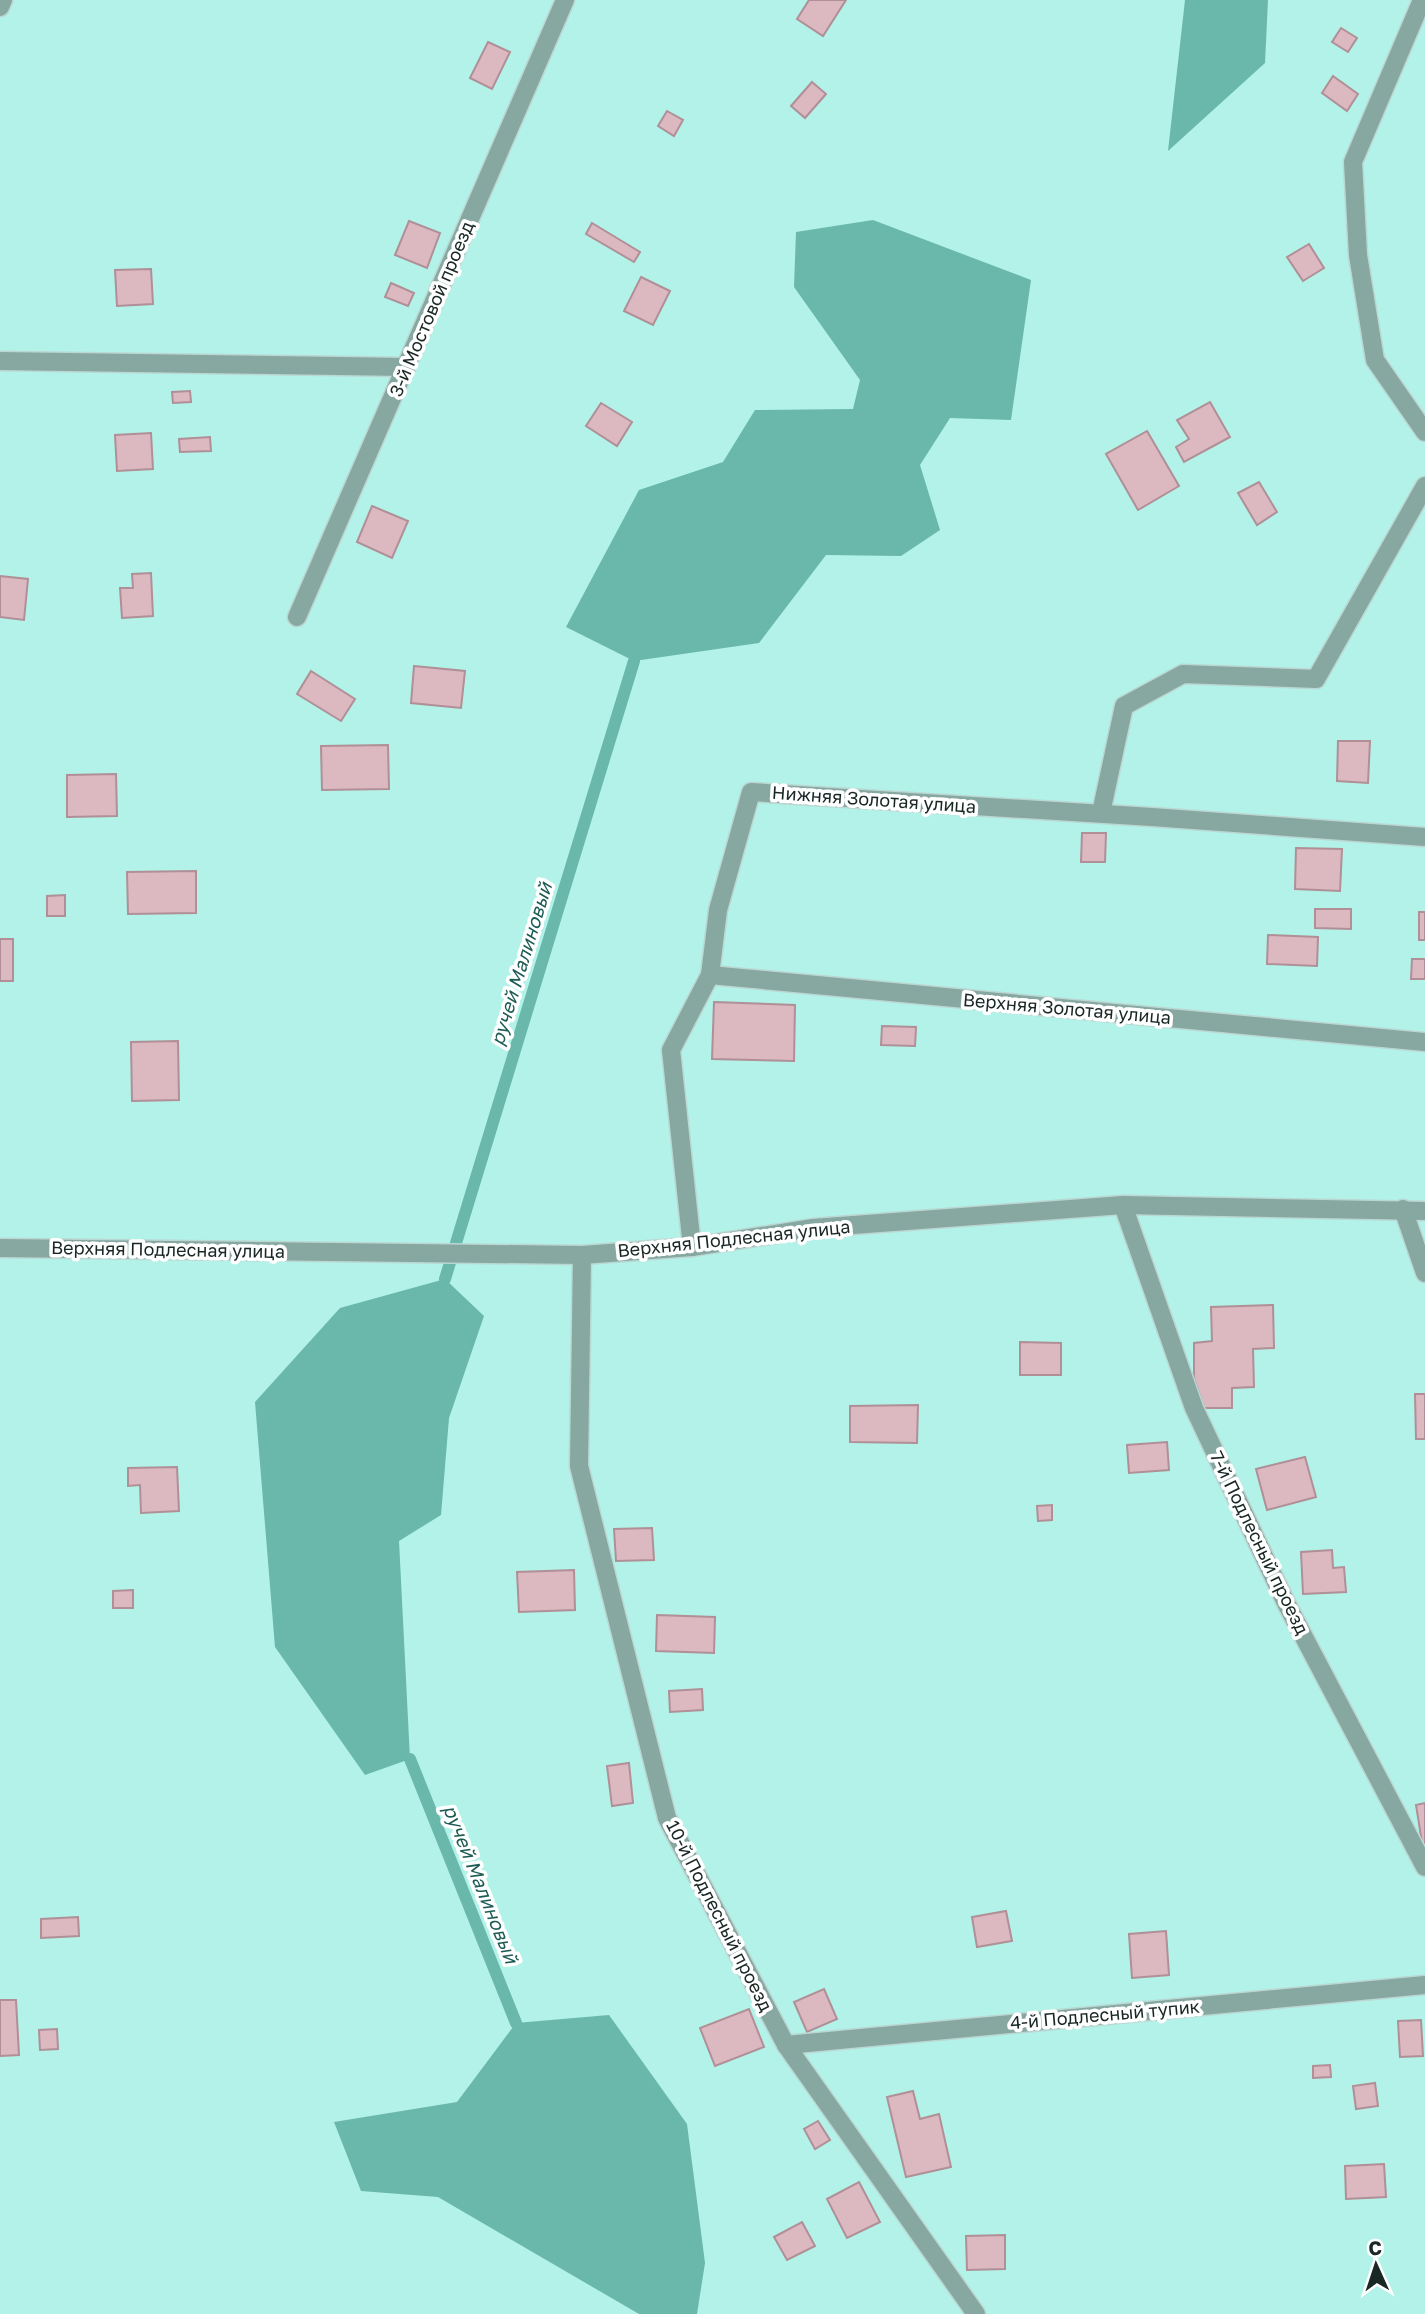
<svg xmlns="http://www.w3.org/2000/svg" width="1425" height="2314" font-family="'Golos Text',sans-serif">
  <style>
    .green { fill: #b2f2e8 }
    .water { fill: #6ab7ab }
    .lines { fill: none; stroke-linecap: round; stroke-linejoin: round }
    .stream { stroke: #6ab7ab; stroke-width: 12 }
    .building { fill: #dcb9c0; stroke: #b08f96; stroke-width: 2 }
    .service-casing { stroke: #bbd7d3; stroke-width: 21 }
    .minor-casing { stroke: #bbd7d3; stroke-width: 21 }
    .service { stroke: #87a7a1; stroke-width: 18 }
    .minor { stroke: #87a7a1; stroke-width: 18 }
    .labels { text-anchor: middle; stroke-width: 7; stroke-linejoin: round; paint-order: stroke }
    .street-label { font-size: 18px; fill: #192725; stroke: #fff }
    .water-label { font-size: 19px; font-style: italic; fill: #1d5c55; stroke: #fff }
  </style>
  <rect width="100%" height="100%" fill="#dffef9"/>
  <rect class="green" x="0" y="0" width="1425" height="2314"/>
  <g class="water">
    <path d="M1185,0H1268L1265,63L1168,151Z"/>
    <path d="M873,220L1031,280L1011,420L950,418L920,465L940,530L901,556L826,555L759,643L634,661L566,627L639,490L723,462L755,410L853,409L860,380L794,287L796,232Z"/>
    <path d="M445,1279L484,1316L449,1418L441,1515L399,1541L410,1759L365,1775L275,1647L255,1402L340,1308Z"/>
    <path d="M609,2015L687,2124L705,2263L697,2314H639L438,2197L361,2191L334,2122L457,2102L516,2023Z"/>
  </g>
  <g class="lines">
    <g class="stream">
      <path d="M445,1279L634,661"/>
      <path d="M410,1759L516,2023"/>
    </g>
  </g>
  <g class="building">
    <path d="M809,0H846L823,36L797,19Z"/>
    <path d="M1341,28L1357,38L1348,52L1332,42Z"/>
    <path d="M488,42L510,52L492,89L470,78Z"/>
    <path d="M1333,76L1358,94L1347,111L1322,93Z"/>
    <path d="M812,82L826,94L805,118L791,106Z"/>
    <path d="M667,111L683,120L674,136L658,126Z"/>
    <path d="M409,221L440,233L427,268L395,255Z"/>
    <path d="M592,223L640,252L634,262L586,234Z"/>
    <path d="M1309,244L1324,268L1303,281L1287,257Z"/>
    <path d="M151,269L153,304L117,306L115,270Z"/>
    <path d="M641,277L670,291L653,325L624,311Z"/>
    <path d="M391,283L414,293L408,306L385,297Z"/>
    <path d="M190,391L191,402L173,403L172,392Z"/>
    <path d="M1210,402L1230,437L1184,462L1176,447L1189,439L1177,420Z"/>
    <path d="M601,403L632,422L617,446L586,426Z"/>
    <path d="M1147,431L1179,486L1138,510L1106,454Z"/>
    <path d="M151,433L153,469L117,471L115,435Z"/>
    <path d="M210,437L211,451L180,452L179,439Z"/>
    <path d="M1259,482L1277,512L1257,525L1238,493Z"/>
    <path d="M372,506L408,521L392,558L357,542Z"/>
    <path d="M151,573L153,616L122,618L120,588H133L132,574Z"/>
    <path d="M0,576L28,579L24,620L0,617Z"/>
    <path d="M414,666L465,671L461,708L411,703Z"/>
    <path d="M311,671L355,699L341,721L297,694Z"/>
    <path d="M1338,741H1370L1368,783L1337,781Z"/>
    <path d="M388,745L389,789L322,790L321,746Z"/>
    <path d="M116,774L117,816L67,817V775Z"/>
    <path d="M1082,833H1106L1105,862H1081Z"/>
    <path d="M1296,848L1342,849L1340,891L1295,889Z"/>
    <path d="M196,871V913L128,914L127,872Z"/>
    <path d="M65,895V916H47V896Z"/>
    <path d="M1315,909H1351V929L1315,928Z"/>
    <rect x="1419" y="912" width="6" height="28"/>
    <path d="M1268,935L1318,937L1317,966L1267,964Z"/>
    <rect x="0" y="939" width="13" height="42"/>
    <path d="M1412,959H1425V979H1411Z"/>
    <path d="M714,1002L795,1005L794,1061L712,1059Z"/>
    <path d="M882,1026L916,1027L915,1046L881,1045Z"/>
    <path d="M178,1041L179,1100L132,1101L131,1042Z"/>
    <path d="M1273,1305L1274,1348L1253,1349L1254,1387L1232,1388V1408H1204L1194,1378V1343L1212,1341L1211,1307Z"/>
    <path d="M1020,1342L1061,1343V1375H1020Z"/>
    <path d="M1415,1394H1425V1439H1416Z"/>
    <path d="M918,1405L917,1443L850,1442V1406Z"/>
    <path d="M1167,1442L1169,1470L1129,1473L1127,1445Z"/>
    <path d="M1305,1457L1316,1497L1267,1510L1256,1469Z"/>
    <path d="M177,1467L179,1511L141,1513L140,1485L128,1486V1468Z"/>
    <path d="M1052,1505V1520L1038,1521L1037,1506Z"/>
    <path d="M652,1528L654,1560L616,1561L614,1529Z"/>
    <path d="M1332,1550L1333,1568L1344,1567L1346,1592L1303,1594L1301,1552Z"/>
    <path d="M574,1570L575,1610L519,1612L517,1572Z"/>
    <path d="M133,1590V1608H113V1591Z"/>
    <path d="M657,1615L715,1617L714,1653L656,1651Z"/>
    <path d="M702,1689L703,1710L670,1712L669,1691Z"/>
    <path d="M629,1763L633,1803L612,1806L607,1766Z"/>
    <path d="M1425,1803V1849H1423L1416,1805Z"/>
    <path d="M1006,1911L1012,1941L977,1947L972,1917Z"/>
    <path d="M78,1917L79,1936L41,1938V1919Z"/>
    <path d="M1166,1931L1169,1975L1132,1978L1129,1934Z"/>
    <path d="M824,1989L837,2019L807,2032L794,2002Z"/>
    <path d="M0,2000H16L19,2055L0,2056Z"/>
    <path d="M749,2009L764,2047L715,2066L700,2028Z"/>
    <path d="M1421,2020L1423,2056L1400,2057L1398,2021Z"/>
    <path d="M57,2029L58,2049L40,2050L39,2030Z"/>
    <path d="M1330,2065L1331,2077L1313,2078V2066Z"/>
    <path d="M1375,2083L1378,2106L1356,2109L1353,2086Z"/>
    <path d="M913,2091L920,2119L939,2114L951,2167L906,2177L887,2097Z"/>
    <path d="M818,2121L830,2140L815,2149L804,2129Z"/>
    <path d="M1384,2164L1386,2197L1346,2199L1345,2166Z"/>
    <path d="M859,2182L880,2222L847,2238L827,2199Z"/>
    <path d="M802,2222L815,2246L787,2260L774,2237Z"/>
    <path d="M1005,2235V2269L967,2270L966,2236Z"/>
  </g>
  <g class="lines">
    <defs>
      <g id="service">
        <path d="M1422,0L1353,162L1358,255L1375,360L1425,432"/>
        <path d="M0,7L3,0"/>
        <path d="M0,361L406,367"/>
        <path d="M297,617L565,0"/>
        <path d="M1101,813L1124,706L1183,674L1316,679L1425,486"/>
        <path d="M710,975L1425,1042"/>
        <path d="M1123,1205L1194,1408L1286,1603L1425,1867"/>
        <path d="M1403,1209L1425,1273"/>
        <path d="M692,1247L671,1050L710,975L718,910L751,792L1152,817L1425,837"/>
        <path d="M582,1255L579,1466L667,1818L786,2045L976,2314"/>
        <path d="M786,2045L1425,1985"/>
      </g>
      <path id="minor" d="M0,1248L582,1255L692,1247L813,1228L1123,1205L1425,1211"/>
    </defs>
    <use href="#service" class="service-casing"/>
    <use href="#minor" class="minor-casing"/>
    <use href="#service" class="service"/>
    <use href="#minor" class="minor"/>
  </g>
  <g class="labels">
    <g class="street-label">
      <text transform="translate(432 309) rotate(-67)" y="6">3-й Мостовой проезд</text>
      <text transform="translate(874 800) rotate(4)" y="6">Нижняя Золотая улица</text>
      <text transform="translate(1067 1009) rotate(5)" y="6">Верхняя Золотая улица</text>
      <text transform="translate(734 1239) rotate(-6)" y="6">Верхняя Подлесная улица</text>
      <text transform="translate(168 1250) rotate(1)" y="6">Верхняя Подлесная улица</text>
      <text transform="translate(1259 1543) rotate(64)" y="6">7-й Подлесный проезд</text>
      <text transform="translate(719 1916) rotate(63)" y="6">10-й Подлесный проезд</text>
      <text transform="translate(1105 2015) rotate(-5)" y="6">4-й Подлесный тупик</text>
    </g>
    <g class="water-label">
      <text transform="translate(521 964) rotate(-73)" y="7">ручей Малиновый</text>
      <text transform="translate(481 1884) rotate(68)" y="7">ручей Малиновый</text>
    </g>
  </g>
  <g transform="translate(1376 2265) rotate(357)" stroke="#ffffff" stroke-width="5" paint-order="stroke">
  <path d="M0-5L12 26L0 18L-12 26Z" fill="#192725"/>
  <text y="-10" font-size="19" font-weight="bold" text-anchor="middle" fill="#192725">С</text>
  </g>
</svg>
